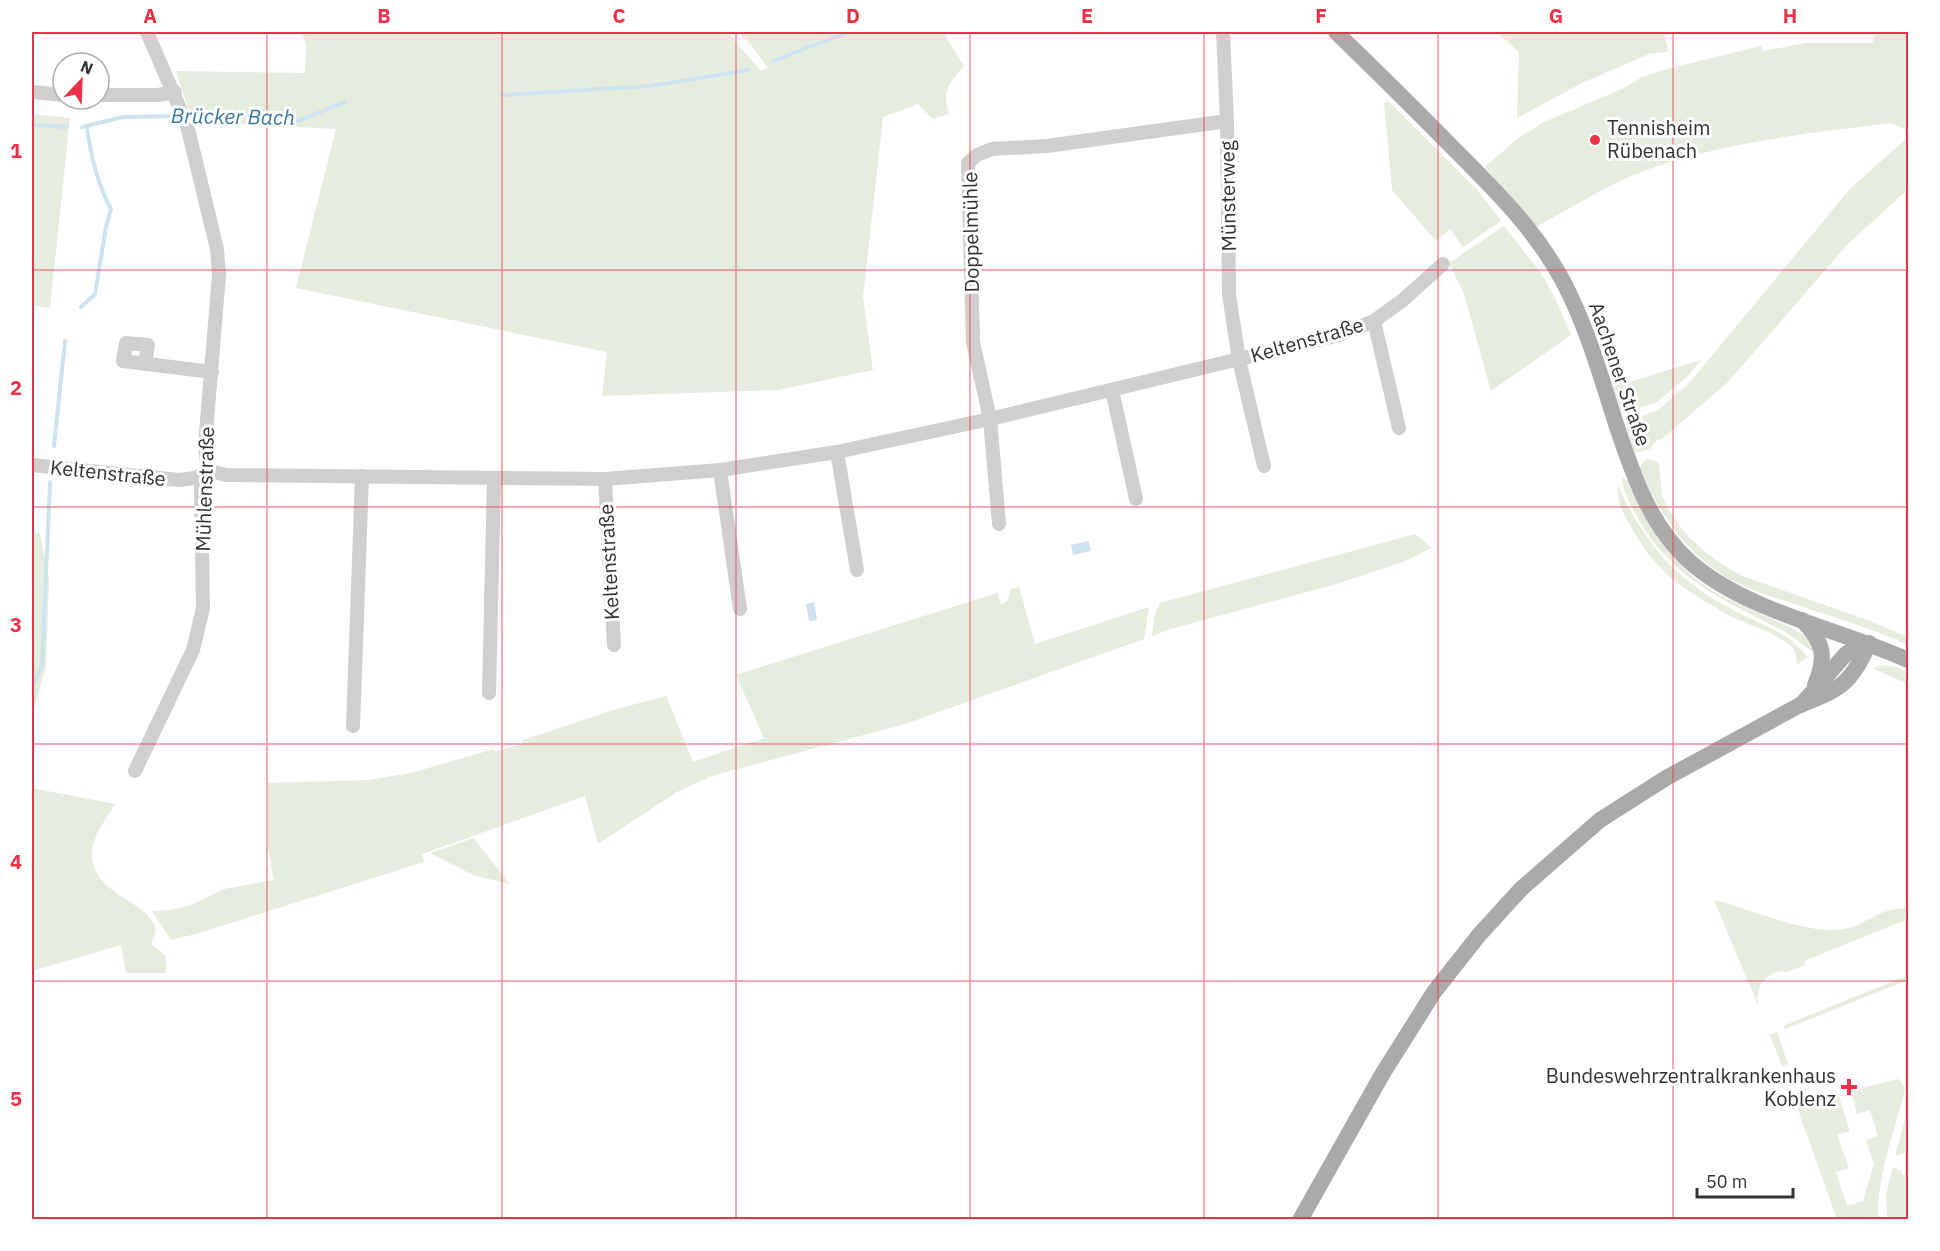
<svg xmlns="http://www.w3.org/2000/svg" width="1940" height="1251" font-family="'IBM Plex Sans',sans-serif">
  <style>
    .green { fill: #e6ecde }
    .water { fill: #cde3ef }
    .lines { fill: none; stroke-linecap: round; stroke-linejoin: round }
    .stream { stroke: #cde3ef; stroke-width: 4 }
    .minor { stroke: #cfcfcf; stroke-width: 14 }
    .major { stroke: #aaa; stroke-width: 16 }
    .grid { fill: none; stroke: #ec3248; stroke-width: 1.5; stroke-opacity: 0.55 }
    .poi-dot { fill: #ec3248; stroke: #fff; stroke-width: 2 }
    .labels { text-anchor: middle; stroke-width: 6; stroke-linejoin: round; paint-order: stroke }
    .poi-label { font-size: 20px; fill: #323232; stroke: #fff; text-anchor: start }
    .street-label { font-size: 20px; fill: #323232; stroke: #fff }
    .water-label { font-size: 21px; font-style: italic; fill: #3c7999; stroke: #fff }
    .neatline { fill: none; stroke: #ec3248; stroke-width: 2 }
    .grid-label { font-size: 20px; text-anchor: middle; font-weight: bold; fill: #ec3248 }
  </style>
  <rect width="100%" height="100%" fill="#fff"/>
  <g class="green">
    <path d="M302,32H727L761,71L768,68L752,46L738,32H943L964,66C948,85 942,89 949,114L933,119L918,104L883,117L863,297L873,370L778,390L602,396L607,352L296,288L336,129L192,121L176,71L305,73L306,45Z"/>
    <path d="M1497,32H1664L1668,52L1649,54L1582,83L1517,118L1519,52Z"/>
    <path d="M1874,32H1908V128L1906,130L1891,123C1810,133 1727,142 1649,169C1610,183 1573,207 1536,227L1485,167L1517,139L1544,122L1624,88L1642,77L1663,70L1761,46L1763,51L1806,43H1873Z"/>
    <path d="M1388,101L1478,191L1501,221L1463,247L1450,229L1436,241L1392,190L1384,103Z"/>
    <path d="M32,114L70,118L50,308L32,305Z"/>
    <path d="M1908,137V189L1847,245L1728,382L1662,439L1656,441L1650,449L1637,452L1634,451L1627,428L1630,421L1658,410L1690,382L1850,189Z"/>
    <path d="M1504,226L1541,273L1555,298L1571,335L1491,391L1464,294L1449,263Z"/>
    <path d="M1701,360L1687,377L1657,402L1622,414L1613,387Z"/>
    <path d="M1648,459L1657,462L1659,465L1662,496L1670,512L1686,534L1706,553L1731,570L1745,577L1870,621L1908,637V645C1871,628 1830,616 1791,603C1769,596 1744,588 1723,575C1684,550 1657,511 1640,468L1644,461Z"/>
    <path d="M1622,478L1627,480C1645,524 1672,566 1713,591C1744,609 1779,619 1809,638L1817,653C1805,649 1795,637 1783,631C1723,599 1676,582 1639,520C1632,508 1623,492 1622,478Z"/>
    <path d="M1618,486C1645,544 1674,578 1731,609C1751,620 1774,627 1792,641C1798,646 1803,652 1808,657L1797,664C1796,658 1797,652 1792,647C1774,631 1747,625 1726,614C1711,605 1694,595 1679,584C1658,569 1642,547 1630,525C1623,513 1616,499 1618,486Z"/>
    <path d="M40,533L49,581L46,666L32,715V534Z"/>
    <path d="M1415,534L1432,548L1403,562L1333,585L1174,628L1152,636L1155,614L1160,603Z"/>
    <path d="M1019,587L1035,644L1149,607L1144,639L908,723L712,776L677,792L598,844L585,796L422,854L424,862L196,934L171,940L152,911L171,910L191,905L224,889L274,880L268,850V783L368,780L411,773L494,749L496,752L523,743V740L613,710L666,696L693,762L764,738L736,675L997,593L1001,605L1008,600L1011,589Z"/>
    <path d="M1882,665L1896,667L1908,673V684L1872,668Z"/>
    <path d="M32,788L115,804C108,816 96,832 93,845C84,893 144,898 155,926C157,932 153,938 151,944L166,956V973H126L121,945L32,971Z"/>
    <path d="M474,838L509,884L473,875L430,853Z"/>
    <path d="M1714,900C1753,909 1804,935 1844,929C1857,927 1866,920 1877,915C1887,910 1898,908 1908,908V919L1804,961L1805,965L1784,973L1782,970C1765,976 1755,986 1758,1005Z"/>
    <path d="M1908,975V980L1785,1029L1783,1026Z"/>
    <path d="M1777,1032L1788,1064L1782,1066L1770,1035Z"/>
    <path d="M1898,1079L1902,1082L1905,1090C1897,1121 1873,1191 1879,1219H1837L1797,1107L1837,1091L1850,1131L1837,1135L1849,1168L1836,1172L1847,1206L1863,1201L1874,1164L1866,1140L1878,1136L1870,1110L1857,1114L1851,1091Z"/>
    <path d="M1908,1109V1152L1895,1156Z"/>
    <path d="M1897,1168L1898,1171L1901,1170L1902,1175L1908,1174V1219H1887L1886,1195L1892,1169Z"/>
  </g>
  <g class="water">
    <path d="M1089,541L1091,551L1073,555L1071,545Z"/>
    <path d="M814,602L817,620L809,621L806,604Z"/>
  </g>
  <g class="lines">
    <g class="stream">
      <path d="M773,61L848,32"/>
      <path d="M502,95L650,86L749,70"/>
      <path d="M186,116L247,114L298,121L345,102"/>
      <path d="M32,125L67,127"/>
      <path d="M82,127L123,117L179,116"/>
      <path d="M81,307L95,294L106,227L111,209C97,183 91,157 87,128"/>
      <path d="M54,446L65,341"/>
      <path d="M32,687L42,666L50,482"/>
    </g>
    <g class="minor">
      <path d="M147,32L187,125L217,249L219,274L205,445L207,466L210,471"/>
      <path d="M1223,32L1227,121L1229,294L1239,360L1264,466"/>
      <path d="M32,92L63,95"/>
      <path d="M99,95H158L175,92"/>
      <path d="M1374,321L1399,428"/>
      <path d="M145,364L148,345L126,343L123,361L212,372"/>
      <path d="M1112,390L1136,499"/>
      <path d="M837,452L857,570"/>
      <path d="M32,465L179,480L195,478L210,471L226,475L605,479L720,470L837,452L990,419L1339,335L1374,321L1403,300L1443,264"/>
      <path d="M720,470L740,609"/>
      <path d="M605,479L614,645"/>
      <path d="M999,524L990,419L973,342L968,163L977,155L992,149L1047,146L1227,121"/>
      <path d="M489,693L494,480"/>
      <path d="M353,726L362,476"/>
      <path d="M135,771L193,650L203,608L201,487L210,471"/>
    </g>
    <g class="major">
      <path d="M1336,32C1375,70 1414,108 1452,147C1494,189 1536,230 1564,283C1587,327 1601,377 1616,424C1633,474 1649,525 1690,562C1747,612 1839,629 1908,660"/>
      <path d="M1802,620C1824,643 1827,656 1815,685"/>
      <path d="M1801,705L1845,655L1853,649L1869,643"/>
      <path d="M1300,1220L1383,1073L1434,992L1479,935L1522,888L1600,820L1666,778L1800,705C1840,690 1852,683 1869,643"/>
    </g>
  </g>
  <path class="grid" d="M267,32V1220M502,32V1220M736,32V1220M970,32V1220M1204,32V1220M1438,32V1220M1673,32V1220M32,270H1908M32,507H1908M32,744H1908M32,981H1908"/>
  <g class="poi-dot">
    <circle cx="1595" cy="140" r="6"/>
    <path d="M1846 1078h6v6h6v6h-6v6h-6v-6h-6v-6h6z"/>
  </g>
  <g class="labels">
    <g class="poi-label">
      <text x="1607" y="135">Tennisheim<tspan x="1607" dy="23">Rübenach</tspan></text>
      <text x="1836" y="1083" text-anchor="end">Bundeswehrzentralkrankenhaus<tspan x="1836" dy="23">Koblenz</tspan></text>
    </g>
    <g class="street-label">
      <text transform="translate(1228 196) rotate(-91)" y="7">Münsterweg</text>
      <text transform="translate(971 232) rotate(-91)" y="7">Doppelmühle</text>
      <text transform="translate(1307 340) rotate(-16)" y="7">Keltenstraße</text>
      <text transform="translate(1620 374) rotate(71)" y="7">Aachener Straße</text>
      <text transform="translate(108 473) rotate(6)" y="7">Keltenstraße</text>
      <text transform="translate(205 489) rotate(-88)" y="7">Mühlenstraße</text>
      <text transform="translate(609 562) rotate(-93)" y="7">Keltenstraße</text>
    </g>
    <g class="water-label">
      <text transform="translate(233 117) rotate(1)" y="7">Brücker Bach</text>
    </g>
  </g>
  <rect width="1940" height="1251" fill="none" stroke="#ffffff" stroke-width="66"/>
  <g transform="translate(81 81) rotate(23)"><circle r="28" fill="#ffffff" stroke="#adadad" stroke-width="1.5"/>
  <path d="M0-4.5L10 22L0 15L-10 22Z" fill="#ec3248"/>
  <text y="-9" font-size="16" font-weight="bold" text-anchor="middle" fill="#323232">N</text>
  </g>
  <path d="M1697 1188v9h96v-9" fill="none" stroke="#323232" stroke-width="3"/>
  <text x="1706" y="1188" font-size="18" fill="#323232" stroke="#ffffff" stroke-width="4.5" paint-order="stroke">50 m</text>
  <rect x="33" y="33" width="1874" height="1185" class="neatline"/>
  <g class="grid-label">
    <text x="150" y="23">A</text>
    <text x="384" y="23">B</text>
    <text x="619" y="23">C</text>
    <text x="853" y="23">D</text>
    <text x="1087" y="23">E</text>
    <text x="1321" y="23">F</text>
    <text x="1556" y="23">G</text>
    <text x="1790" y="23">H</text>
    <text x="16" y="158">1</text>
    <text x="16" y="395">2</text>
    <text x="16" y="632">3</text>
    <text x="16" y="869">4</text>
    <text x="16" y="1106">5</text>
  </g>
</svg>
